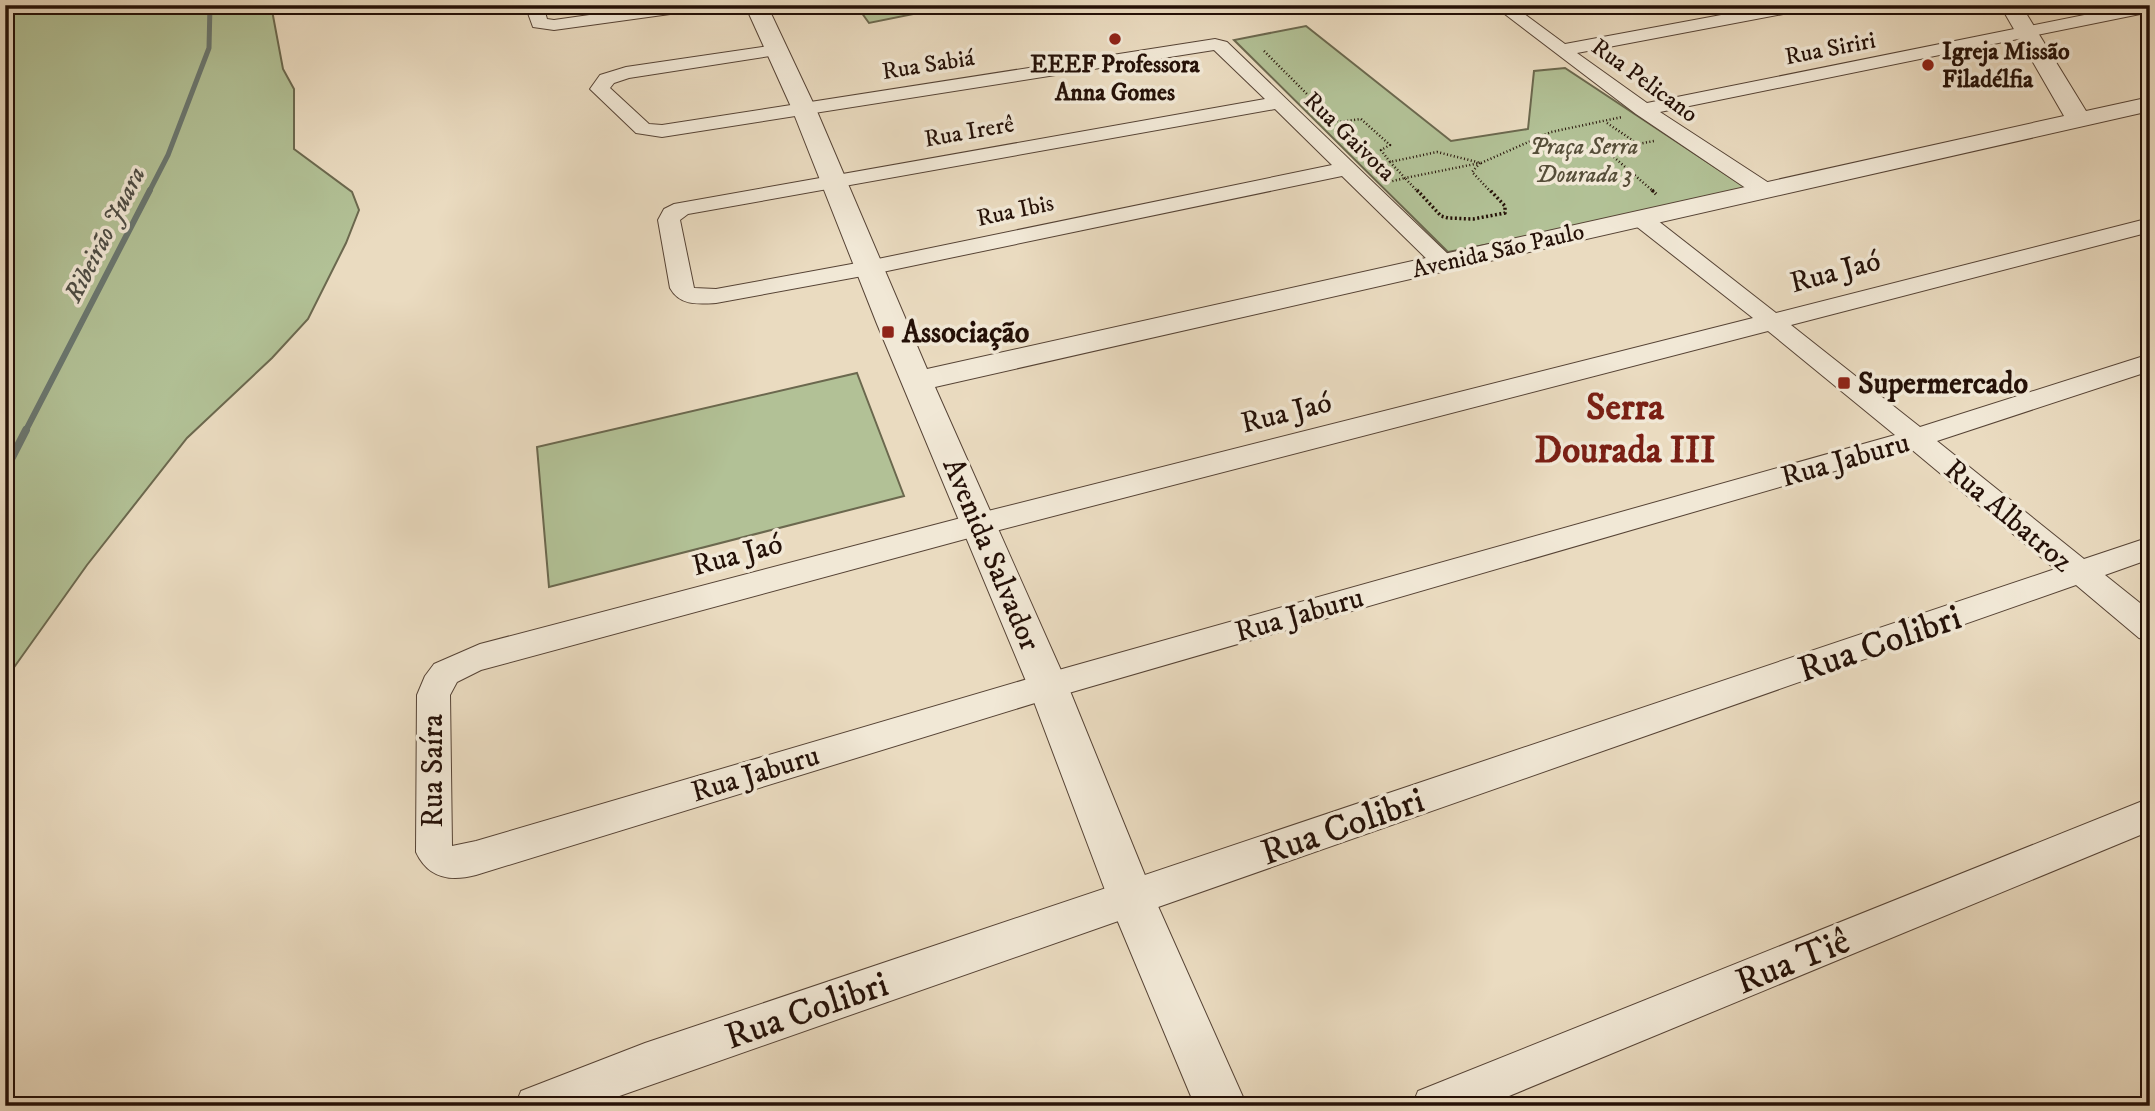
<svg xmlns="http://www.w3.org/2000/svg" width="2155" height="1111" font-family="'IM FELL DW Pica',serif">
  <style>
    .green { fill: #b2c196; stroke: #6b684e; stroke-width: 2 }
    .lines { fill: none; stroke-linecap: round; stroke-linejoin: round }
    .stream-far2 { stroke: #6a7770; stroke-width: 5 }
    .stream-far1 { stroke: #6a7770; stroke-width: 6 }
    .stream { stroke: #6a7770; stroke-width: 8 }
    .minor-casing { stroke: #564335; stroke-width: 2 }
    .tertiary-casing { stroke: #564335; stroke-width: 2 }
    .path-far1 { stroke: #241007; stroke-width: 2.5; stroke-dasharray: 1 2.5; stroke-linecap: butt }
    .path { stroke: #241007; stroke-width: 3.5; stroke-dasharray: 2 2.5; stroke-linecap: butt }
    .minor { fill: #f1e8d6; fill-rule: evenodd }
    .tertiary { fill: #f1e8d6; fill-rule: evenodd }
    .poi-dot { fill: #8f2418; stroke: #f1e8d6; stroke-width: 2.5 }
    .labels { text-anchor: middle; stroke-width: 7; stroke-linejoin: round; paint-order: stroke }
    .far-street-label { font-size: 24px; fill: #241007; stroke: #f1e8d6 }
    .far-poi-label { font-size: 24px; font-weight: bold; fill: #241007; stroke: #f1e8d6; text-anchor: start }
    .far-park-label { font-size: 24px; font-style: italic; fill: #564e39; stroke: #f1e8d6 }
    .far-water-label { font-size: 26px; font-style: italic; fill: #4d4c44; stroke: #f1e8d6 }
    .street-label { font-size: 30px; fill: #241007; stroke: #f1e8d6 }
    .poi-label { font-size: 30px; font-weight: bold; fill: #241007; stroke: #f1e8d6; text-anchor: start }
    .district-label { font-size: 37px; font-weight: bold; fill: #7a1f14; stroke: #f1e8d6 }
    .near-street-label { font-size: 37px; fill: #241007; stroke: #f1e8d6 }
  </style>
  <rect width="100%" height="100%" fill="#eadbc0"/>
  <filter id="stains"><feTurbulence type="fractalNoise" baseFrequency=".00286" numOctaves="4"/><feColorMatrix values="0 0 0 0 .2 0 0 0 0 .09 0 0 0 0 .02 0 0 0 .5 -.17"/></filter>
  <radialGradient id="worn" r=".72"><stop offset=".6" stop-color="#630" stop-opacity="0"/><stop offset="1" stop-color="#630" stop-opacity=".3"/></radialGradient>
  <g class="green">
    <path d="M5,5H271L283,69L294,89V149L352,192L359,210L346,243L308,319L272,358L187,438L87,565L5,680Z"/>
    <path d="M856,5H958L869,23Z"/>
    <path d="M1306,26L1451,141L1528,129L1534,71L1565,68L1754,193L1448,252L1234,40Z"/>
    <path d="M857,373L904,496L549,587L537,447Z"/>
  </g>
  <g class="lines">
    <path class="stream-far2" d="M149,192L168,155L209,48L210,5"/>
    <path class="stream-far1" d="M25,432L150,190"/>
    <path class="stream" d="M5,471L26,430"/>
    <defs>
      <g id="minor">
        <path d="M525,5H543L547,19L554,20L660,5H707L699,10L554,30L533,27Z"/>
        <path d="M1493,5H1512L1565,44L1775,5H1812L1804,10L1577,53L1647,103L2134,5H2150V12L1660,112L1772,185L1775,190L1772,195H1756L1636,114Z"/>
        <path d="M1215,39L1227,42L1451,257L1455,262L1451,267H1435L1342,176L868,275L716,303C698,304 680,306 670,288L658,220L664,209L674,204L1265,99L1214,50L662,137L636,133L590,89L600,75L626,67L776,45L785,50L776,55L629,78L614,83L610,88L649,124L662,125ZM1275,109L1332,165L868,261L716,289L694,288L680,220L688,214Z"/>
        <path d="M1640,211L1648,213L1776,313L2150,218V232L1791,325L1920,427L2150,354V371L1937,441L2084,559L2150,537V559L2105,575L2150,611V641L2139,638L2076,585L591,1106H515L521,1091L645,1043L2055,569L1911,449L1048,699L476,875C450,882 428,878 416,852L417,695L425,676L434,664L480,644L980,513L1753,318L1632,223L1629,218L1632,213ZM1768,331L1895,435L1048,673L476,841L452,846L450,695L457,682L481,670L980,535Z"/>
        <path d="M2150,798V831L1485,1106H1412L1418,1091Z"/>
      </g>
      <path id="tertiary" d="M745,5H767L816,109L927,369L2064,116L2000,5H2021L2086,111L2150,97V111L935,387L1068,686L1153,895L1247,1106H1195L1108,898L1028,686L877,324L792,109Z"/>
    </defs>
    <use href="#minor" class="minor-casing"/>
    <use href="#tertiary" class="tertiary-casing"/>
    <g class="path-far1">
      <path d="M1264,51L1332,119L1340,122L1361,119L1390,145L1381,150L1390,162L1437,152L1481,163L1551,132L1622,117"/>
      <path d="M1607,123L1638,144L1654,141"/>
      <path d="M1638,144L1608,152L1654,192"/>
      <path d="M1390,162L1405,178L1480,163"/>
      <path d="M1480,163L1472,172L1491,192"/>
      <path d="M1389,182L1405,178L1418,192"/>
    </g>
    <g class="path">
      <path d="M1417,190L1441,216L1448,218L1473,219L1505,213V206L1490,190"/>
      <path d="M1652,190L1656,194"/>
    </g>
    <use href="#minor" class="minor"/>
    <use href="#tertiary" class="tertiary"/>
  </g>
  <g class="poi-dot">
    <circle cx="1115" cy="39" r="7"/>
    <circle cx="1928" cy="65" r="7"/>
    <rect x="881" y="325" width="14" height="14" rx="3.5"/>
    <rect x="1837" y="376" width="14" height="14" rx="3.5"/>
  </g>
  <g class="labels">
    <g class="far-street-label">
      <text transform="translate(1830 48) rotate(-11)" y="8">Rua Siriri</text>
      <text transform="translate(928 64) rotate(-9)" y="8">Rua Sabiá</text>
      <text transform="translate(1645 80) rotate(36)" y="8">Rua Pelicano</text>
      <text transform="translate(969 131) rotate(-10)" y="8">Rua Irerê</text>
      <text transform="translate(1350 136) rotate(44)" y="8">Rua Gaivota</text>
      <text transform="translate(1015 210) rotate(-12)" y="8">Rua Ibis</text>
      <text transform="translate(1498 250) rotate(-13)" y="8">Avenida São Paulo</text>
    </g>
    <g class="far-poi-label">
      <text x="1942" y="59">Igreja Missão<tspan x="1942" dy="28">Filadélfia</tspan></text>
      <text x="1115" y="72" text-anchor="middle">EEEF Professora<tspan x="1115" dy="28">Anna Gomes</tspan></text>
    </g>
    <g class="far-park-label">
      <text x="1584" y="154">Praça Serra<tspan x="1584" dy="28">Dourada 3</tspan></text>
    </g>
    <g class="far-water-label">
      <text transform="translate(104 234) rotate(-63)" y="9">Ribeirão Juara</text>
    </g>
    <g class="street-label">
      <text transform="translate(1835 271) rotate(-15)" y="10">Rua Jaó</text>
      <text transform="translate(1286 412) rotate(-14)" y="10">Rua Jaó</text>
      <text transform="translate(1845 459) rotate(-16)" y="10">Rua Jaburu</text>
      <text transform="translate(2009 515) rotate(40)" y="10">Rua Albatroz</text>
      <text transform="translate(737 554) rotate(-15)" y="10">Rua Jaó</text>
      <text transform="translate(992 554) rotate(67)" y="10">Avenida Salvador</text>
      <text transform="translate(1299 614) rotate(-16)" y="10">Rua Jaburu</text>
      <text transform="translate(432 771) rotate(-90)" y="10">Rua Saíra</text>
      <text transform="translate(755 773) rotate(-17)" y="10">Rua Jaburu</text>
    </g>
    <g class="poi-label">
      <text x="902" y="342">Associação</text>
      <text x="1858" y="393">Supermercado</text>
    </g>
    <g class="district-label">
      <text x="1625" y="419">Serra<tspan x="1625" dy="43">Dourada III</tspan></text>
    </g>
    <g class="near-street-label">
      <text transform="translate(1879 642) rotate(-19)" y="13">Rua Colibri</text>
      <text transform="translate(1342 825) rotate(-19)" y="13">Rua Colibri</text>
      <text transform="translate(1792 960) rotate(-22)" y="13">Rua Tiê</text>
      <text transform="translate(806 1009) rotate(-19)" y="13">Rua Colibri</text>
    </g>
  </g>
  <rect width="2155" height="1111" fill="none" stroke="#eadbc0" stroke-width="28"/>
  <rect x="7" y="7" width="2141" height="1097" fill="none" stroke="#241007" stroke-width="3.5"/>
  <rect x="14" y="14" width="2127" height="1083" fill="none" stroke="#241007" stroke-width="2"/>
  <rect width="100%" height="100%" filter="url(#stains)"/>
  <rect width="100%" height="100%" fill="url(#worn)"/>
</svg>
